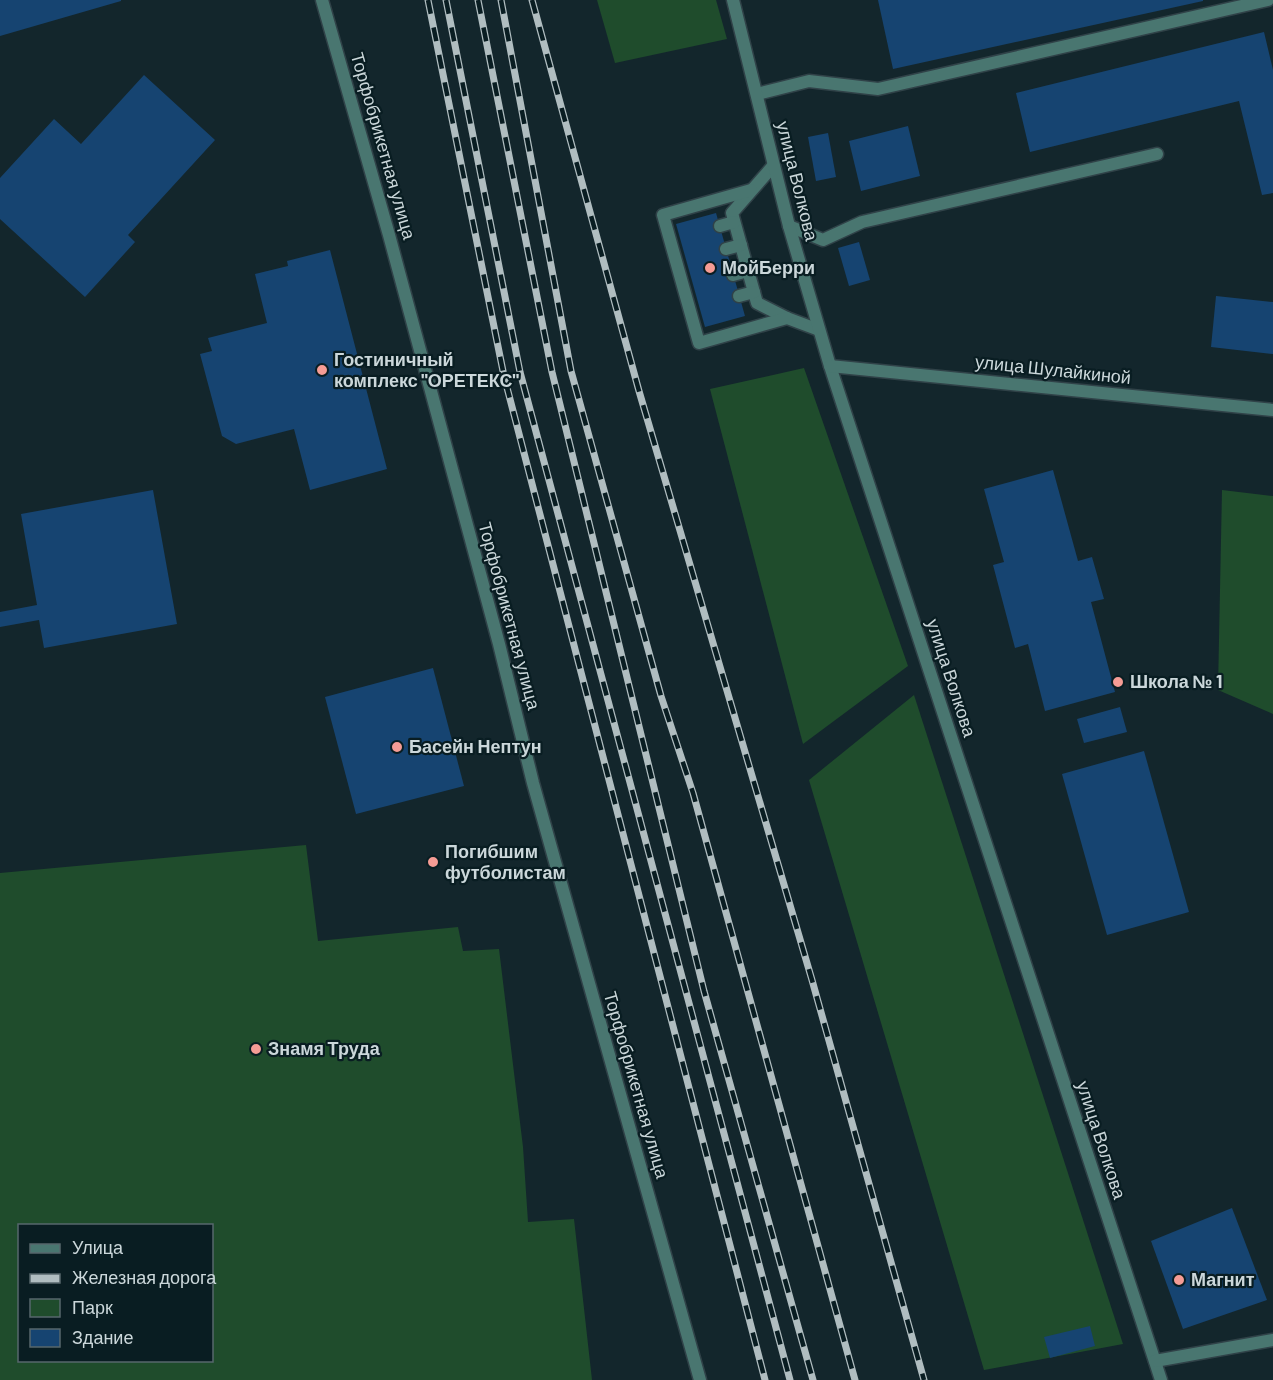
<svg xmlns="http://www.w3.org/2000/svg" width="1273" height="1380" font-family="Barlow,sans-serif">
  <style>
    .green { fill: #1f4c2c; fill-rule: evenodd }
    .building { fill: #164471 }
    .lines { fill: none; stroke-linecap: round; stroke-linejoin: round }
    .service-casing { stroke: #304248; stroke-width: 15 }
    .minor-casing { stroke: #304248; stroke-width: 15 }
    .service { stroke: #497670; stroke-width: 12 }
    .minor { stroke: #497670; stroke-width: 12 }
    .rail-casing { stroke: #b0bdc0; stroke-width: 7 }
    .rail { stroke: #091d22; stroke-width: 4.5; stroke-dasharray: 14; stroke-linecap: butt }
    .poi-dot { fill: #f59c95; stroke: #091d22; stroke-width: 2 }
    .labels { text-anchor: middle; stroke-width: 4.5; stroke-linejoin: round; paint-order: stroke }
    .street-label { font-size: 18px; fill: #cbd7da; stroke: #091d22 }
    .poi-label { font-size: 18px; font-weight: bold; fill: #cbd7da; stroke: #091d22; text-anchor: start }
  </style>
  <rect width="100%" height="100%" fill="#13262c"/>
  <g class="green">
    <path d="M597,0H716L727,39L615,63Z"/>
    <path d="M804,368L908,666L803,744L710,389Z"/>
    <path d="M1222,490L1273,496V714L1218,690Z"/>
    <path d="M914,695L1123,1344L984,1370L809,780Z"/>
    <path d="M306,845L318,941L458,927L463,951L499,949L523,1147L528,1222L574,1219L592,1380H0V873ZM20,1226H212V1360H20Z"/>
  </g>
  <g class="building">
    <path d="M0,0H121V1L0,36Z"/>
    <path d="M878,0H1203V1L893,69Z"/>
    <path d="M1264,32L1273,70V193L1262,195L1239,101L1030,152L1016,93Z"/>
    <path d="M144,75L215,140L128,235L135,242L85,297L0,219V178L54,119L81,144Z"/>
    <path d="M908,126L920,176L861,191L849,141Z"/>
    <path d="M828,133L836,177L816,181L808,137Z"/>
    <path d="M716,213L745,316L705,327L676,224Z"/>
    <path d="M859,242L870,280L849,286L838,248Z"/>
    <path d="M330,250L387,469L310,490L294,429L236,444L222,436L200,354L212,351L208,338L267,323L255,274L288,266L287,261Z"/>
    <path d="M1216,296L1273,302V354L1211,347Z"/>
    <path d="M1053,470L1078,561L1092,557L1104,599L1091,602L1115,692L1045,711L1028,644L1015,648L993,565L1004,562L984,489Z"/>
    <path d="M153,490L177,624L44,648L39,620L0,627V612L37,605L21,514Z"/>
    <path d="M433,668L464,786L356,814L325,697Z"/>
    <path d="M1120,707L1127,732L1084,743L1077,719Z"/>
    <path d="M1144,751L1189,912L1107,935L1062,774Z"/>
    <path d="M1232,1208L1267,1300L1183,1329L1151,1241Z"/>
    <path d="M1090,1326L1095,1346L1050,1358L1044,1337Z"/>
  </g>
  <g class="lines">
    <defs>
      <g id="service">
        <path d="M757,94L809,81L878,89L1268,0"/>
        <path d="M773,166L732,213L757,303L787,318L819,330"/>
        <path d="M751,190L663,215L699,343L787,318"/>
        <path d="M720,226L734,222"/>
        <path d="M789,226L823,240L862,222L1157,154"/>
        <path d="M726,249L741,245"/>
        <path d="M733,275L748,271"/>
        <path d="M739,296L754,292"/>
      </g>
      <g id="minor">
        <path d="M322,0L389,235L499,644L533,783L700,1380"/>
        <path d="M733,0L789,226L830,366L1161,1380"/>
        <path d="M830,366L1273,410"/>
        <path d="M1155,1361L1273,1340"/>
      </g>
    </defs>
    <use href="#service" class="service-casing"/>
    <use href="#minor" class="minor-casing"/>
    <use href="#service" class="service"/>
    <use href="#minor" class="minor"/>
    <defs>
      <g id="rail">
        <path d="M428,0L504,376L765,1380"/>
        <path d="M446,0L520,372L790,1380"/>
        <path d="M478,0L552,372L704,991L813,1380"/>
        <path d="M501,0L571,371L661,696L693,793L855,1380"/>
        <path d="M532,0L639,391L812,980L924,1380"/>
      </g>
    </defs>
    <use href="#rail" class="rail-casing"/>
    <use href="#rail" class="rail"/>
  </g>
  <g class="poi-dot">
    <circle cx="710" cy="268" r="6"/>
    <circle cx="322" cy="370" r="6"/>
    <circle cx="1118" cy="682" r="6"/>
    <circle cx="397" cy="747" r="6"/>
    <circle cx="433" cy="862" r="6"/>
    <circle cx="256" cy="1049" r="6"/>
    <circle cx="1179" cy="1280" r="6"/>
  </g>
  <g class="labels">
    <g class="street-label">
      <text transform="translate(383 146) rotate(74)" y="6">Торфобрикетная улица</text>
      <text transform="translate(797 181) rotate(76)" y="6">улица Волкова</text>
      <text transform="translate(1053 370) rotate(6)" y="6">улица Шулайкиной</text>
      <text transform="translate(509 616) rotate(75)" y="6">Торфобрикетная улица</text>
      <text transform="translate(951 678) rotate(72)" y="6">улица Волкова</text>
      <text transform="translate(636 1085) rotate(74)" y="6">Торфобрикетная улица</text>
      <text transform="translate(1101 1140) rotate(72)" y="6">улица Волкова</text>
    </g>
    <g class="poi-label">
      <text x="722" y="274">МойБерри</text>
      <text x="334" y="366">Гостиничный<tspan x="334" dy="21">комплекс "ОРЕТЕКС"</tspan></text>
      <text x="1130" y="688">Школа № 1</text>
      <text x="409" y="753">Басейн Нептун</text>
      <text x="445" y="858">Погибшим<tspan x="445" dy="21">футболистам</tspan></text>
      <text x="268" y="1055">Знамя Труда</text>
      <text x="1191" y="1286">Магнит</text>
    </g>
  </g>
  <rect x="18" y="1224" width="195" height="138" fill="#091d22" stroke="#57676c" stroke-width="1.5"/>
  <rect x="30" y="1244" width="30" height="9" fill="#497670" stroke="#57676c" stroke-width="1.5"/>
  <text x="72" y="1254" font-size="18" fill="#cbd7da">Улица</text>
  <rect x="30" y="1274" width="30" height="9" fill="#b0bdc0" stroke="#57676c" stroke-width="1.5"/>
  <text x="72" y="1284" font-size="18" fill="#cbd7da">Железная дорога</text>
  <rect x="30" y="1299" width="30" height="18" fill="#1f4c2c" stroke="#57676c" stroke-width="1.5"/>
  <text x="72" y="1314" font-size="18" fill="#cbd7da">Парк</text>
  <rect x="30" y="1329" width="30" height="18" fill="#164471" stroke="#57676c" stroke-width="1.5"/>
  <text x="72" y="1344" font-size="18" fill="#cbd7da">Здание</text>
</svg>
